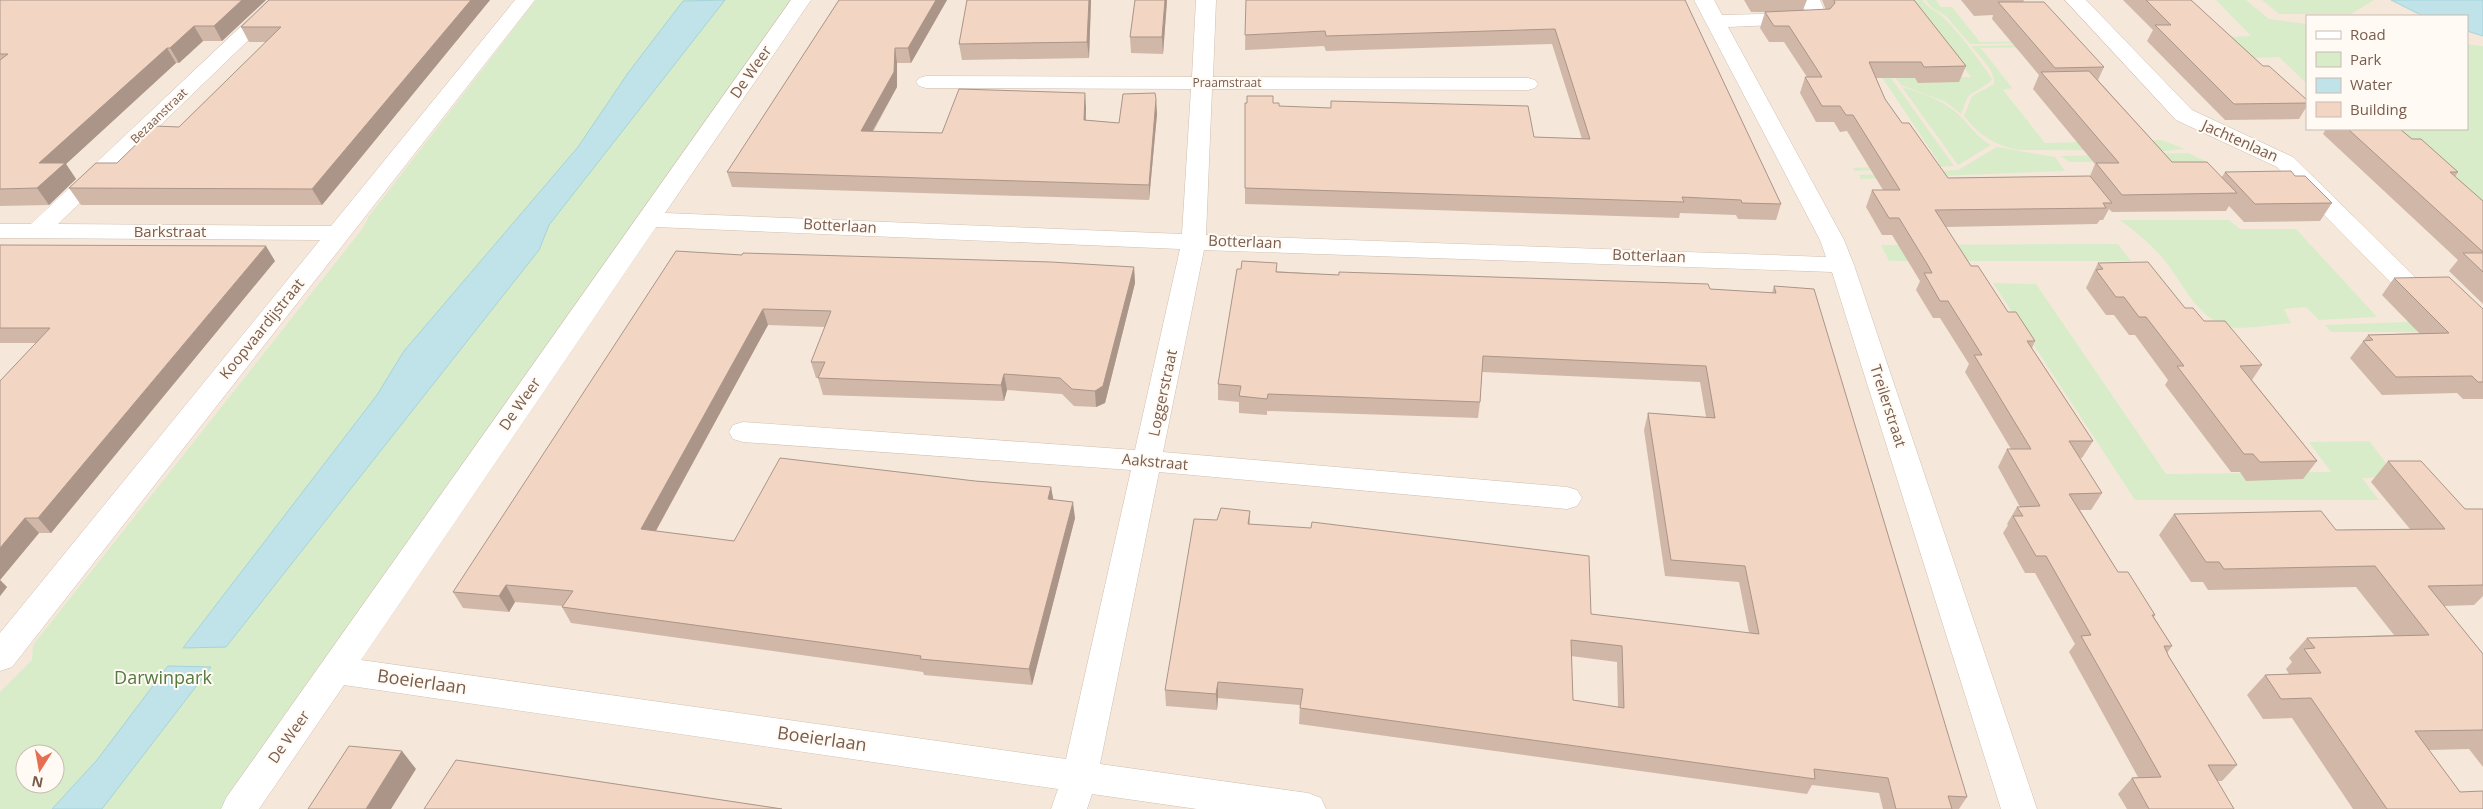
<svg xmlns="http://www.w3.org/2000/svg" width="2483" height="809" font-family="'Open Sans',sans-serif">
  <style>
    .residential { fill: #f5e8da; fill-rule: evenodd }
    .green { fill: #d8ecc9; fill-rule: evenodd }
    .water { fill: #bfe3e8; stroke: #a5d3da }
    .lines { fill: none; stroke-linecap: round; stroke-linejoin: round }
    .minor-casing { stroke: #d1beb0; stroke-width: 1 }
    .minor { fill: #fff; fill-rule: evenodd }
    .wall { fill: #d1b7a8; fill-rule: evenodd }
    .shaded-wall { fill: #aa9588 }
    .building { fill: #f3d5c3; stroke: #aa9588; fill-rule: evenodd }
    .labels { text-anchor: middle; stroke-width: 4; stroke-linejoin: round; paint-order: stroke }
    .far-street-label { font-size: 12px; fill: #7a5c4d; stroke: #fffaf3 }
    .street-label { font-size: 15px; fill: #7a5c4d; stroke: #fffaf3 }
    .near-park-label { font-size: 18px; fill: #537a41; stroke: #fffaf3 }
    .near-street-label { font-size: 18px; fill: #7a5c4d; stroke: #fffaf3 }
  </style>
  <rect width="100%" height="100%" fill="#fdf6ec"/>
  <path class="residential" d="M0,0H2483V809H0ZM2307,16H2467V129H2307ZM25,754H55V784H25Z"/>
  <g class="green">
    <path d="M536,0H791L663,185L319,666L221,809H0V692L32,660L33,645L363,228L369,216ZM25,754H55V784H25Z"/>
    <path d="M1909,0H1922C1928,8 1937,11 1943,17C1961,35 1978,58 1992,79L1989,83L1968,96L1961,114L1946,102L1901,85L1864,36L1900,77H1971L1921,8H1915Z"/>
    <path d="M1926,0H1936L1941,7H1952L1980,42L2049,41L2051,43L1970,44L1946,16L1931,7Z"/>
    <path d="M2216,0H2246L2269,19L2307,24V84L2279,57L2250,58L2229,37L2251,36Z"/>
    <path d="M2262,0H2374L2351,14H2279Z"/>
    <path d="M1861,36L1954,166L1855,171L1853,168L1940,164L1865,52Z"/>
    <path d="M2052,44L2054,47L1981,48L2012,88L2003,90L2045,143L2162,140L2185,149L2166,151L2018,150C1993,144 1980,136 1964,116L1972,96L1994,84C1996,71 1979,56 1971,46Z"/>
    <path d="M2467,44L2483,46V232L2363,129H2467Z"/>
    <path d="M1902,87C1923,93 1945,101 1960,116C1971,127 1978,138 1991,145L1958,165Z"/>
    <path d="M1997,147L2055,157L2065,171L1861,179L1859,175L1958,170Z"/>
    <path d="M2188,153L2207,162H2069L2061,156Z"/>
    <path d="M2120,220H2229L2240,229H2296L2377,317L2319,320L2306,307L2284,309L2291,323C2277,324 2242,330 2230,327C2194,318 2183,280 2160,255C2148,242 2135,231 2120,220Z"/>
    <path d="M2118,244L2131,261H1889L1881,245Z"/>
    <path d="M1993,283L2036,284L2166,474L2331,472L2309,442L2369,441L2397,477L2362,478L2379,500H2135Z"/>
    <path d="M2432,321L2483,332H2331L2325,325Z"/>
  </g>
  <g class="water">
    <path d="M725,0L549,225L539,250L226,647L183,648L377,395L404,351L578,147L628,73L683,1Z"/>
    <path d="M2391,0H2483V36L2467,31V16H2423Z"/>
    <path d="M168,666L211,667L102,809H52L97,760Z"/>
  </g>
  <g class="lines">
    <defs>
      <g id="minor">
        <path d="M269,0H290L58,224L331,226L515,0H535L12,667L0,671V633L320,240L0,238V224H31Z"/>
        <path d="M791,0H811L665,213L1182,234L1191,89L926,88L919,86L916,82L919,78L926,76L1192,77L1196,0H1216L1213,77L1528,78L1535,80L1538,84L1535,88L1528,90L1212,89L1206,235L1826,257L1820,240L1694,0H1714L1722,15L1806,13L1800,0H1820L1828,19L1825,23L1728,27L1844,240L1854,265L2037,809H2001L1832,272L1204,250L1163,452L1567,487L1577,490L1582,498L1577,506L1567,509L1159,472L1100,764L1308,793L1321,798L1326,809H1197L1092,794L1087,809H1051L1058,789L344,685L259,809H221L226,798ZM656,227L1180,249L1135,450L743,422L733,425L729,432L733,439L743,442L1131,470L1066,759L361,660Z"/>
        <path d="M2065,0H2086L2192,110L2293,157L2415,277L2418,283L2415,289L2406,291L2397,289L2277,167L2176,120Z"/>
      </g>
    </defs>
    <use href="#minor" class="minor-casing"/>
    <use href="#minor" class="minor"/>
  </g>
  <g class="wall">
    <path d="M0,0H266L222,41H203L179,63H176L66,164L76,179L49,205L0,206Z"/>
    <path d="M490,0L322,205H81L69,188L117,163L179,127L266,42H249L241,27Z"/>
    <path d="M839,0H947L911,63H897V87L873,132L942,133L1086,108V120L1119,123L1156,99L1157,114L1149,200L732,187L727,172Z"/>
    <path d="M967,0H1091L1089,58L962,60L959,44Z"/>
    <path d="M1135,0H1167L1163,54L1131,53L1130,37Z"/>
    <path d="M1246,0H1685L1781,204L1776,220L1738,219L1736,215L1680,213L1679,218L1245,204V103H1273L1279,106L1534,137L1582,139L1552,44L1326,51L1324,46L1245,50Z"/>
    <path d="M1744,0H1807L1803,10H1826L1822,0H1914L1966,66L1959,82L1918,83L1915,78H1876L1885,99L1902,123L1948,178L2090,176L2095,164L2033,89L2039,75L1992,19L1993,15L1974,16L1961,0H2024L2023,2L2104,67L2098,80L2172,162L2222,177L2225,172L2295,176L2332,203L2320,221L2244,222L2229,206L2226,211L2112,212L2109,209L2103,220H2100L2097,224L1945,227L1971,266L2008,312L2035,341L2032,348L2093,441L2082,458H2080L2102,493L2091,510H2080L2118,572L2155,615L2154,617L2172,646L2167,653L2237,765L2222,781H2217L2234,809H2127L2118,794L2132,778L2138,777L2069,652L2075,644L2035,573H2025L2003,533L2008,525L2007,524L2017,507H2020L1998,467L2007,449H2011L1965,372L1969,364L1940,318H1933L1916,290L1920,281L1892,235H1882L1866,207L1872,190H1883L1847,131L1840,132L1834,122H1816L1800,93L1805,77H1807L1784,42H1769L1760,28L1765,12H1751Z"/>
    <path d="M2123,0H2191L2263,66L2307,100V106L2299,119L2225,120L2147,41L2153,30Z"/>
    <path d="M2326,129H2400L2412,139L2458,172L2455,177L2483,201V304L2449,271L2458,260L2323,134Z"/>
    <path d="M0,245L275,261L51,533H39L0,580L7,587L0,596V381L36,343H0Z"/>
    <path d="M742,255L1134,267L1135,283L1105,403L1096,407L1074,406L1062,394L1007,390L1004,401L823,395L818,378H816L811,362L825,327L768,325L656,531L734,541L975,481L1051,487L1053,500L1075,518L1032,685L924,675L923,672L571,623L562,607L563,606L515,602L509,612L463,608L453,592Z"/>
    <path d="M2098,263L2185,308L2204,321L2262,365L2252,380L2317,461L2303,479L2246,481L2240,472H2231L2165,385L2168,380L2135,335H2129L2114,315H2106L2086,288Z"/>
    <path d="M1241,269L1338,275L1710,289L1772,293L1774,286L1967,797L1959,809H1883L1879,793L1812,785L1807,794L1299,724L1300,705L1218,698L1217,710L1166,706L1165,690L1217,520L1250,511V524L1591,614L1749,633L1739,582L1665,576L1644,430L1648,413L1706,417L1700,382L1482,372L1480,402L1478,418L1267,411V415L1239,413V402L1218,400V384ZM1571,656L1617,662L1618,707L1573,700Z"/>
    <path d="M2394,278L2483,309V399H2463L2457,393L2382,395L2350,358L2368,335L2419,333L2382,295Z"/>
    <path d="M2388,461L2465,509H2483V596L2474,605L2444,606L2483,654V767L2469,749L2429,750L2460,792L2483,809H2353L2292,718L2263,719L2247,695L2265,675L2289,674L2286,669L2292,662L2289,658L2307,638L2394,635L2356,587L2208,590L2203,582H2191L2159,535L2174,514L2336,530L2410,529L2371,482Z"/>
  </g>
  <g class="shaded-wall">
    <path d="M242,0H266L222,41L214,26Z"/>
    <path d="M471,0H490L322,205L312,189Z"/>
    <path d="M936,0H947L911,63L908,48Z"/>
    <path d="M1089,0H1091L1089,58L1087,42Z"/>
    <path d="M1165,0H1167L1163,54L1162,37Z"/>
    <path d="M194,26L203,41L179,63L170,48Z"/>
    <path d="M167,48L176,63L66,164L76,179L49,205L37,188L39,163Z"/>
    <path d="M895,48L897,63V87L864,146L861,131Z"/>
    <path d="M1085,93L1086,108L1085,135L1084,120Z"/>
    <path d="M1156,99L1157,114L1149,200V185Z"/>
    <path d="M266,246L275,261L51,533L38,518Z"/>
    <path d="M1134,267L1135,283L1105,403L1096,407L1095,391Z"/>
    <path d="M763,309L768,325L648,545L641,529Z"/>
    <path d="M1004,374L1007,390L1004,401L1001,385Z"/>
    <path d="M1051,487L1054,503L1048,499Z"/>
    <path d="M1073,502L1075,518L1032,685L1029,669Z"/>
    <path d="M25,518L39,533L0,580L7,587L0,596V548Z"/>
    <path d="M506,585L515,602L509,612L499,596Z"/>
    <path d="M1218,682V698L1217,710L1216,694Z"/>
    <path d="M402,751L416,769L391,809H366Z"/>
  </g>
  <g class="building">
    <path d="M0,0H242L214,26H194L170,48H167L39,163H65L37,188L0,189V60L8,54H0Z"/>
    <path d="M269,0H471L312,189L69,188L96,163H117L155,126L179,127L281,27H241Z"/>
    <path d="M839,0H936L908,48H895L894,72L861,131L942,133L959,89L1085,93L1084,120L1119,123L1123,94L1155,93L1156,99L1149,185L727,172Z"/>
    <path d="M967,0H1089L1087,42L959,44Z"/>
    <path d="M1135,0H1165L1162,37H1130Z"/>
    <path d="M1246,0H1685L1781,204L1742,203L1741,200L1682,197L1684,202L1245,188V103H1247V96H1273V103H1279V106L1331,108V101L1528,106L1534,137L1590,139L1555,29L1326,36L1325,31L1245,35Z"/>
    <path d="M1834,0H1914L1966,66L1924,67L1921,62H1869L1885,99L1902,123H1909L1948,178L2090,176L2112,203H2103L2106,208L1935,210L1971,266H1978L2008,312H2016L2035,341H2027L2093,441H2069L2102,493L2069,494L2118,572H2128L2155,615H2152L2172,646H2164L2169,657L2237,765H2208L2234,809H2149L2132,778L2161,777L2081,636L2091,635L2046,556H2036L2013,516H2023L2017,507L2040,506L2007,449H2031L1974,355H1982L1948,301H1940L1924,273H1932L1929,267L1899,218H1889L1872,190H1900L1853,115H1846L1840,106H1822L1805,77H1822L1789,26H1774L1765,12L1830,9L1835,3Z"/>
    <path d="M2146,0H2191L2263,66H2269L2307,100V103L2234,104L2155,25H2171Z"/>
    <path d="M1998,2H2044L2104,67L2055,68Z"/>
    <path d="M2089,71L2172,162H2207L2237,193L2122,195L2096,163H2119L2041,72Z"/>
    <path d="M2348,129H2400L2412,139H2421L2458,172H2450L2483,201V252Z"/>
    <path d="M2291,171L2295,176H2305L2332,203L2255,204L2225,172Z"/>
    <path d="M0,245L266,246L38,518H25L0,548V381L50,328H0Z"/>
    <path d="M676,251L742,255L743,253L1051,262L1134,267L1103,386L1095,391L1072,389L1060,378L1004,374L1001,385L818,378L825,362H811L831,311L763,309L641,529L734,541L780,458L975,481L1051,487L1048,499L1073,502L1029,669L920,659L921,656L562,607L573,591L506,585L499,596L453,592Z"/>
    <path d="M2463,253H2483V272Z"/>
    <path d="M1242,261L1277,263L1276,272L1339,275V272L1708,284L1710,289L1776,293L1774,286L1814,289L1967,797L1948,796L1952,809H1896L1888,778L1814,769L1815,779L1300,708L1303,689L1218,682L1216,694L1165,690L1194,519L1217,520L1221,508L1250,511L1248,524L1311,528L1312,522L1589,556L1591,614L1759,634L1745,566L1671,560L1648,413L1715,418L1706,366L1483,356L1480,402L1268,394L1267,399L1239,396L1241,386L1218,384L1237,269H1241ZM1571,640L1622,646L1624,708L1573,700Z"/>
    <path d="M2148,262L2185,308H2193L2204,321H2225L2262,365L2240,366L2317,461L2260,462L2253,454H2244L2177,366H2184L2146,317H2139L2124,297H2116L2096,270L2103,269L2098,263Z"/>
    <path d="M2449,277L2483,309V382H2478L2472,376L2396,377L2363,341L2373,340L2368,335L2449,333L2394,278Z"/>
    <path d="M2388,461H2421L2465,509H2483V585L2428,586L2483,654V730L2415,731L2460,792L2483,791V809H2387L2311,698L2281,699L2265,675L2321,673L2304,649L2315,648L2307,638L2429,635L2375,566L2224,569L2219,562H2206L2174,514L2321,511L2336,530L2445,529Z"/>
    <path d="M349,746L402,751L366,809H308Z"/>
    <path d="M456,760L782,809H424Z"/>
  </g>
  <g class="labels">
    <g class="far-street-label">
      <text x="1227" y="87">Praamstraat</text>
      <text transform="translate(159 116) rotate(-44)" y="4">Bezaanstraat</text>
    </g>
    <g class="street-label">
      <text transform="translate(751 72) rotate(-55)" y="5">De Weer</text>
      <text transform="translate(2240 141) rotate(24)" y="5">Jachtenlaan</text>
      <text transform="translate(840 226) rotate(3)" y="5">Botterlaan</text>
      <text x="170" y="237">Barkstraat</text>
      <text transform="translate(1245 242) rotate(2)" y="5">Botterlaan</text>
      <text transform="translate(1649 256) rotate(2)" y="5">Botterlaan</text>
      <text transform="translate(262 329) rotate(-51)" y="5">Koopvaardijstraat</text>
      <text transform="translate(1163 393) rotate(-78)" y="5">Loggerstraat</text>
      <text transform="translate(520 404) rotate(-55)" y="5">De Weer</text>
      <text transform="translate(1888 406) rotate(72)" y="5">Treilerstraat</text>
      <text transform="translate(1155 462) rotate(5)" y="5">Aakstraat</text>
      <text transform="translate(289 737) rotate(-55)" y="5">De Weer</text>
    </g>
    <g class="near-park-label">
      <text x="163" y="684">Darwinpark</text>
    </g>
    <g class="near-street-label">
      <text transform="translate(422 682) rotate(8)" y="6">Boeierlaan</text>
      <text transform="translate(822 739) rotate(8)" y="6">Boeierlaan</text>
    </g>
  </g>
  <rect x="2306" y="15" width="162" height="115" fill="#fffaf3" stroke="#cabbb1"/>
  <rect x="2316" y="31" width="25" height="8" fill="#ffffff" stroke="#cabbb1"/>
  <text x="2350" y="40" font-size="15" fill="#7a5c4d">Road</text>
  <rect x="2316" y="52" width="25" height="15" fill="#d8ecc9" stroke="#cabbb1"/>
  <text x="2350" y="65" font-size="15" fill="#7a5c4d">Park</text>
  <rect x="2316" y="78" width="25" height="15" fill="#bfe3e8" stroke="#cabbb1"/>
  <text x="2350" y="90" font-size="15" fill="#7a5c4d">Water</text>
  <rect x="2316" y="102" width="25" height="15" fill="#f3d5c3" stroke="#cabbb1"/>
  <text x="2350" y="115" font-size="15" fill="#7a5c4d">Building</text>
  <g transform="translate(40 769) rotate(191)"><circle r="24" fill="#fffaf3" stroke="#cabbb1"/>
  <path d="M0-4L9 19L0 12L-9 19Z" fill="#e76f51"/>
  <text y="-8" font-size="14" font-weight="bold" text-anchor="middle" fill="#7a5c4d">N</text>
  </g>
</svg>
